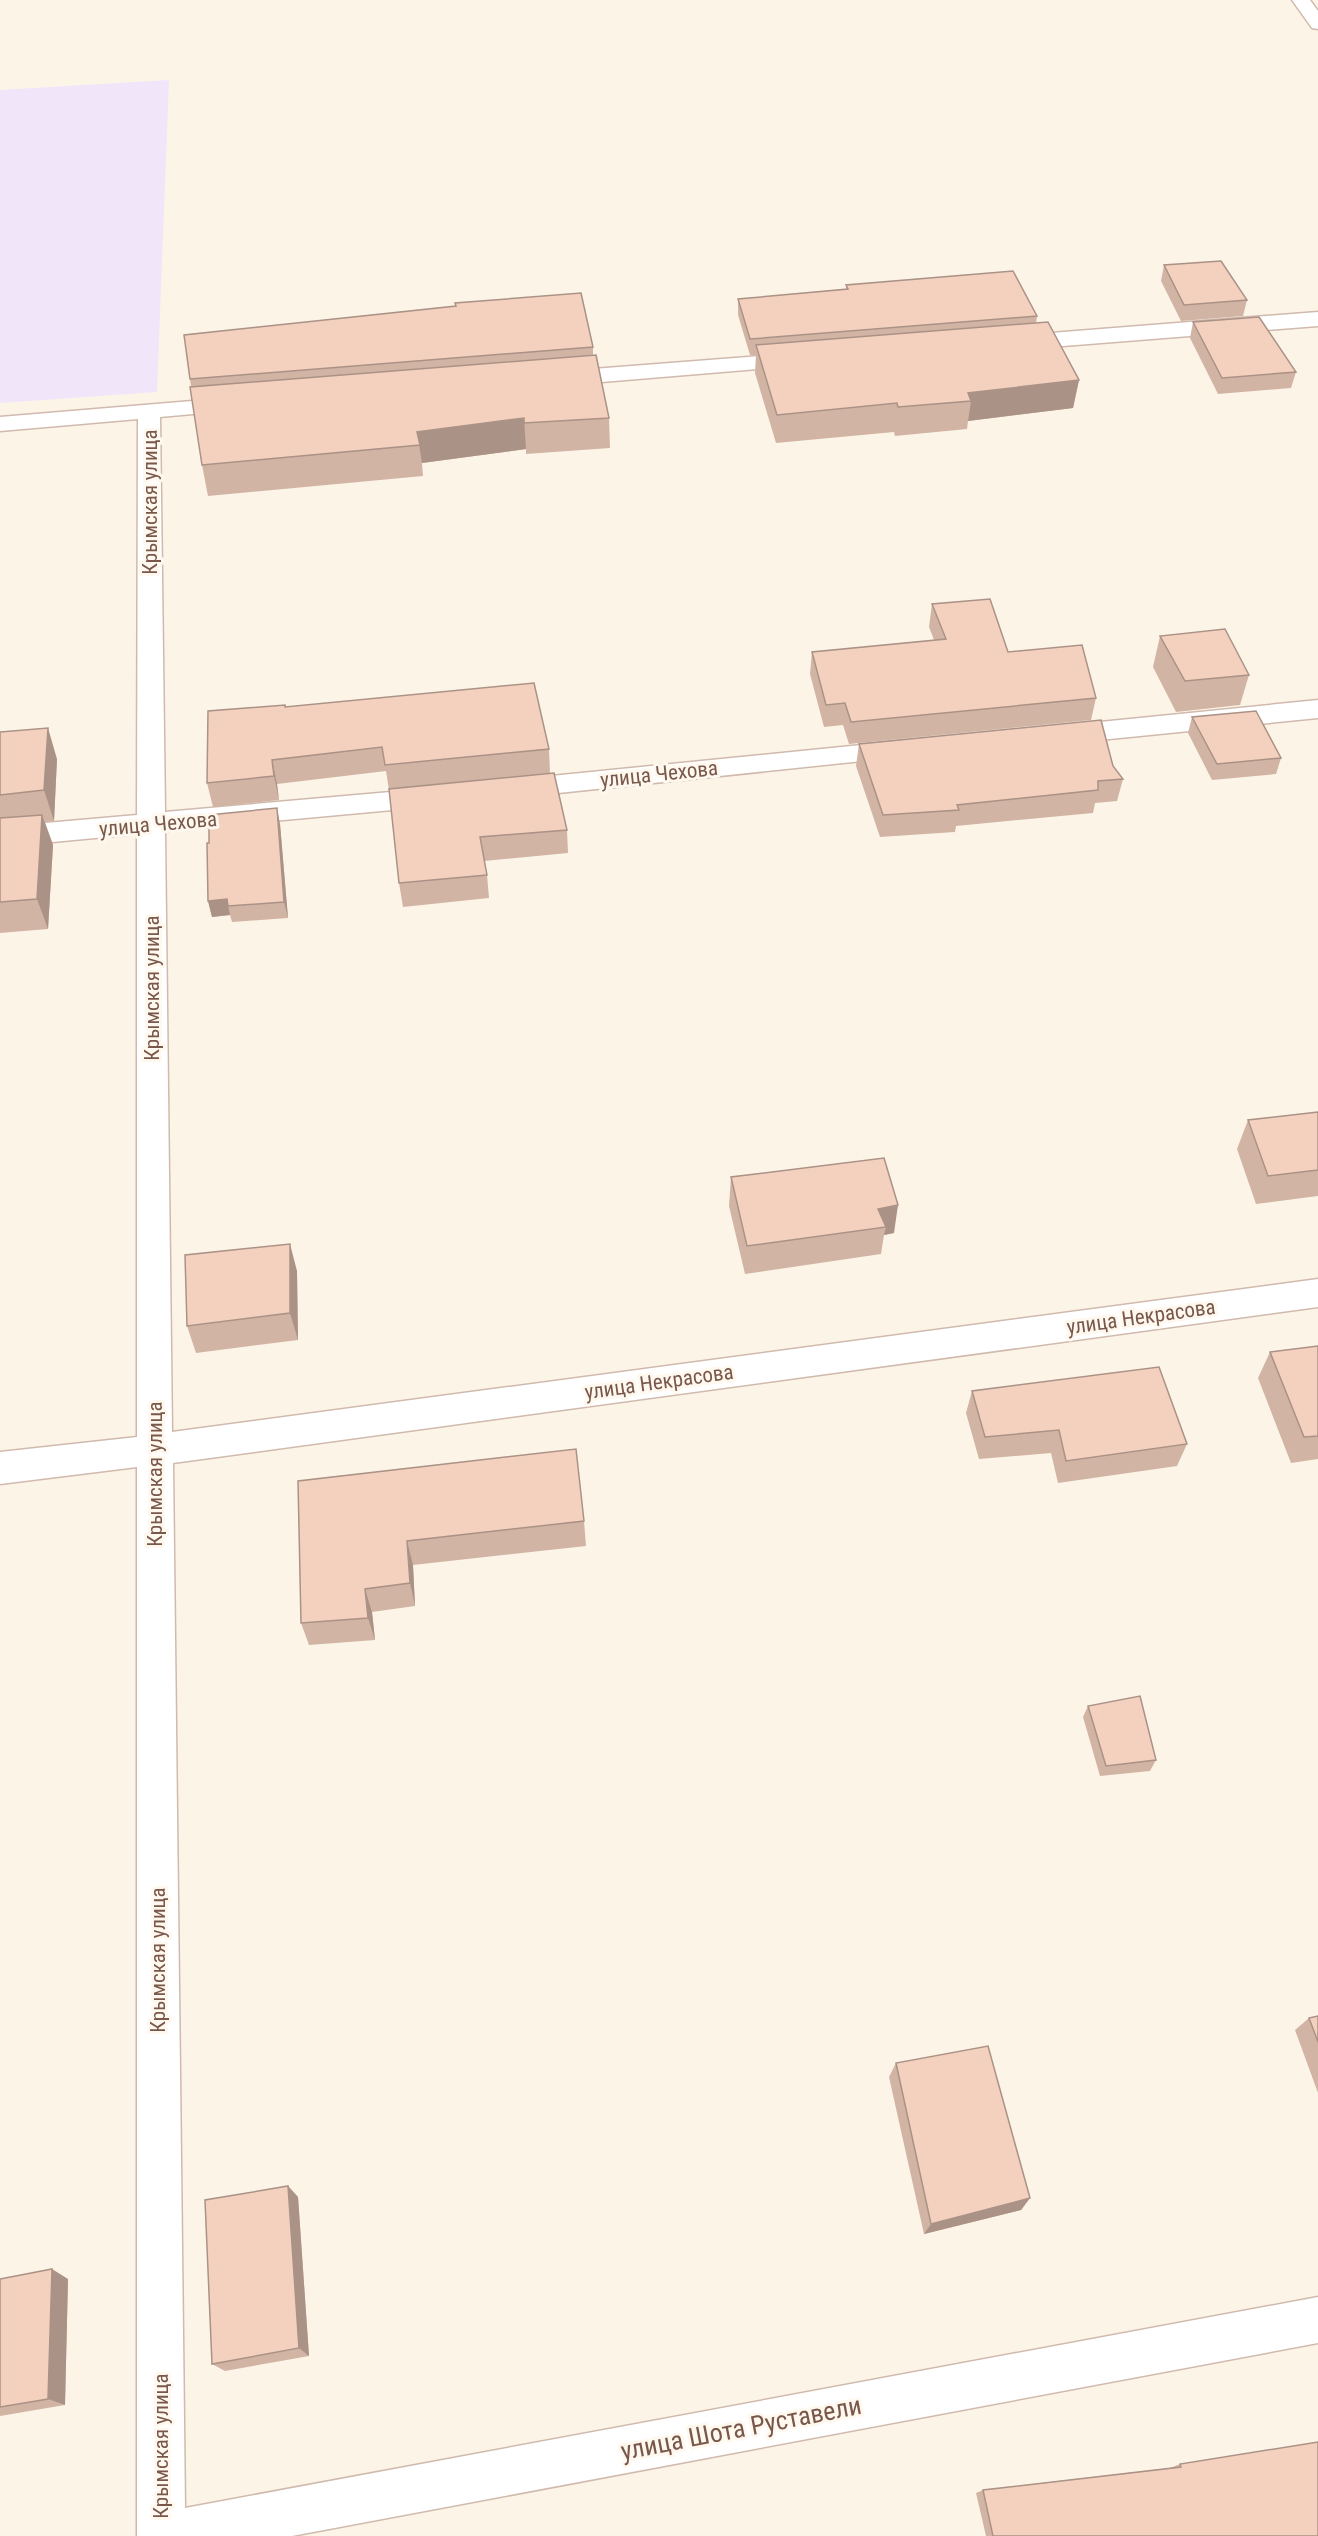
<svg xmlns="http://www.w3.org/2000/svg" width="1318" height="2536" font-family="'Roboto Condensed',sans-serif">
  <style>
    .education { fill: #f1e5fa }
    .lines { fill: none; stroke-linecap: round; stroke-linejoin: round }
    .minor-casing { stroke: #d0baad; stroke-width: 3 }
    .minor { fill: #fff; fill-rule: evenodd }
    .wall { fill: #d2b4a4 }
    .shaded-wall { fill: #ab9286 }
    .building { fill: #f4d1bf; stroke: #ab9286; stroke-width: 1.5 }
    .labels { text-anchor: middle; stroke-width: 6; stroke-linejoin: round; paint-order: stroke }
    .street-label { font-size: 21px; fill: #79584b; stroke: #fff8ef }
    .near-street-label { font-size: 26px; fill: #79584b; stroke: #fff8ef }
  </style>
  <rect width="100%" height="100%" fill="#fdf4e8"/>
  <path class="education" d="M169,80L157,392L0,403V90Z"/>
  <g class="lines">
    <defs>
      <g id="minor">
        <path d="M1292,0H1310L1318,11V29L1312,28Z"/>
        <path d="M1318,312V326L1012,350L1004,348L1001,343L1004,338L1012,336Z"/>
        <path d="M799,353L807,355L810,360L807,365L554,386L546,384L543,379L546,374L554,372Z"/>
        <path d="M240,397L248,399L251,404L248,409L160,417L165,812L436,788L446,790L450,797L446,804L436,806L165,831L172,1432L1318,1279V1307L173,1463L185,2508L1318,2297V2343L292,2536H137V1467L0,1484V1452L137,1437V834L0,847V827L137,815L138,419L0,431V417Z"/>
        <path d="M1318,700V718L1060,744L1051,741L1047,735L1051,729L1060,726Z"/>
        <path d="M901,741L910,744L914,750L910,756L511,798L501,796L497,789L501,782L511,780Z"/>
      </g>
    </defs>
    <use href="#minor" class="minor-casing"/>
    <use href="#minor" class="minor"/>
  </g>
  <g class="wall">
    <path d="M1164,265L1247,300L1243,316L1181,321L1161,281Z"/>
    <path d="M846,285L1037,316L1036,323L1079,380L1073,408L968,421L967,429L895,436L894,432L776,443L755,373L756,355H750L738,315V299L846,289Z"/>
    <path d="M455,303L593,347V355L609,418L610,448L526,454V449L422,463L423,476L208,496L202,465L190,379L455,306Z"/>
    <path d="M1193,322L1296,372L1291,388L1218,394L1190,338Z"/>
    <path d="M932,604L1008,652L1096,698L1091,720L849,744L843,725L824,727L810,674L812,652L934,640L929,627Z"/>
    <path d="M1160,636L1249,675L1240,705L1176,712L1153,667Z"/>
    <path d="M285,707L549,749L550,773L567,830L568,853L484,861L487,875L489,898L403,907L399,883L389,790L386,771L277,784L279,800L213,807L207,783Z"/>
    <path d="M1192,717L1281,758L1276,774L1212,780L1188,733Z"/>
    <path d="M0,732L57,759L54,821L45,822L53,845L48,929L0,933Z"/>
    <path d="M859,744L1113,766L1123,779L1117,801L1095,803L1093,813L956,826L955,832L880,837L856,766Z"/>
    <path d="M280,824L288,918L232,922L230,915L212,917L208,901Z"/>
    <path d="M1318,1112V1196L1256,1204L1237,1149L1248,1120Z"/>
    <path d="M884,1158L894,1233L884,1235L881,1254L745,1274L729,1206L731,1177Z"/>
    <path d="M297,1271L298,1340L196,1353L187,1326Z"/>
    <path d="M1318,1346V1459L1291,1463L1258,1378L1270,1352Z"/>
    <path d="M972,1391L1187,1444L1177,1466L1058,1483L1051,1453L979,1459L966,1413Z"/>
    <path d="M298,1481L584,1521L586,1546L413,1565L415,1606L372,1612L375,1640L309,1645L301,1623Z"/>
    <path d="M1088,1706L1156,1760L1150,1771L1100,1776L1083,1717Z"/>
    <path d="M1318,2016V2093L1295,2030L1309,2018Z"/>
    <path d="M896,2063L1030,2198L1021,2210L924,2234L889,2077Z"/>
    <path d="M288,2186L298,2197L309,2356L225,2371L212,2364Z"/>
    <path d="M0,2279H68L65,2405L0,2416Z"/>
    <path d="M1180,2464L1318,2536H986L976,2493L983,2490L1170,2468Z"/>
  </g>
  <g class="shaded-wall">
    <path d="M1079,380L1073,408L968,421L971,401L968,393Z"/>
    <path d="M524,418L526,449L422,463L417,432Z"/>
    <path d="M48,728L57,759L54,821L44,790Z"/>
    <path d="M272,760L277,784L279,800L274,776Z"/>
    <path d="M277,808L280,824L288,918L284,902Z"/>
    <path d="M42,815L53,845L48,929L37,899Z"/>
    <path d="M227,899L230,915L212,917L208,901Z"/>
    <path d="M898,1205L894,1233L884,1235L886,1227L878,1209Z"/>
    <path d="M290,1244L297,1271L298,1340L290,1313Z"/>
    <path d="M407,1541L413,1565L415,1606L410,1583Z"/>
    <path d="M365,1589L372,1612L375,1640L368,1618Z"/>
    <path d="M288,2186L298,2197L309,2356L299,2348Z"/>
    <path d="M1030,2198L1021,2210L924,2234L931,2224Z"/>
    <path d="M52,2269L68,2279L65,2405L48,2399Z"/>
  </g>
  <g class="building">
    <path d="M1221,261L1247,300L1184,305L1164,265Z"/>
    <path d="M1013,271L1037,316L750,339L738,299L848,289L846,285Z"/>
    <path d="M581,293L593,347L190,379L184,335L456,306L455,303Z"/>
    <path d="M1259,317L1296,372L1222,378L1193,322Z"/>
    <path d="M1048,322L1079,380L968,393L971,401L898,407L897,403L777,415L756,345Z"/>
    <path d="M596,355L609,418L524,423V418L417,432L420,445L202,465L190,387Z"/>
    <path d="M990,599L1008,652L1082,645L1096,698L851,722L845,703L826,705L812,652L946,639L932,604Z"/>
    <path d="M1225,629L1249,675L1185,681L1160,636Z"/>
    <path d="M534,683L549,749L385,765L382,747L272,760L274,776L207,783L208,711L285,705V707Z"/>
    <path d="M1256,711L1281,758L1217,764L1192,717Z"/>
    <path d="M1101,720L1113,766L1123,779L1098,781V790L957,805L959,810L883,815L859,744Z"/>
    <path d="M48,728L44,790L0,795V732Z"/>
    <path d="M554,773L567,830L480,837L487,875L399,883L389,789Z"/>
    <path d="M277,808L284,902L228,906L227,899L208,901L207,843H209V815Z"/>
    <path d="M42,815L37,899L0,902V818Z"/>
    <path d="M1318,1112V1170L1268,1176L1248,1120Z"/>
    <path d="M884,1158L898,1205L878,1209L886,1227L747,1246L731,1177Z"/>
    <path d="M290,1244V1313L187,1326L185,1255Z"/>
    <path d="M1318,1346V1436L1304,1437L1270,1352Z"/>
    <path d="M1159,1367L1187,1444L1066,1461L1059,1430L985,1437L972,1391Z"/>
    <path d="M576,1449L584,1521L407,1541L410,1583L365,1589L368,1618L301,1623L298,1481Z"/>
    <path d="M1140,1696L1156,1760L1106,1766L1088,1706Z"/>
    <path d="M1318,2016V2042L1309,2018Z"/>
    <path d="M988,2046L1030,2198L931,2224L896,2063Z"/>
    <path d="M288,2186L299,2348L212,2364L205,2200Z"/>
    <path d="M52,2269L48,2399L0,2407V2279Z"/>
    <path d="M1318,2442V2536H993L983,2490L1181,2467L1180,2464Z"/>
  </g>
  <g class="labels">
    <g class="street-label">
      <text transform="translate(150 502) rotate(-90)" y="7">Крымская улица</text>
      <text transform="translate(659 774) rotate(-6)" y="7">улица Чехова</text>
      <text transform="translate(158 824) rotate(-5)" y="7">улица Чехова</text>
      <text transform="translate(152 988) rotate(-90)" y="7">Крымская улица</text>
      <text transform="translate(1141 1317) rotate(-8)" y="7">улица Некрасова</text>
      <text transform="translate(659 1382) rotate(-8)" y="7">улица Некрасова</text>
      <text transform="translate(155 1474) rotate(-90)" y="7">Крымская улица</text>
      <text transform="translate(158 1960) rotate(-90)" y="7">Крымская улица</text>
      <text transform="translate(161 2446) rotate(-90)" y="7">Крымская улица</text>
    </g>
    <g class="near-street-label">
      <text transform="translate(741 2428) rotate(-11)" y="9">улица Шота Руставели</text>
    </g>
  </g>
</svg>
